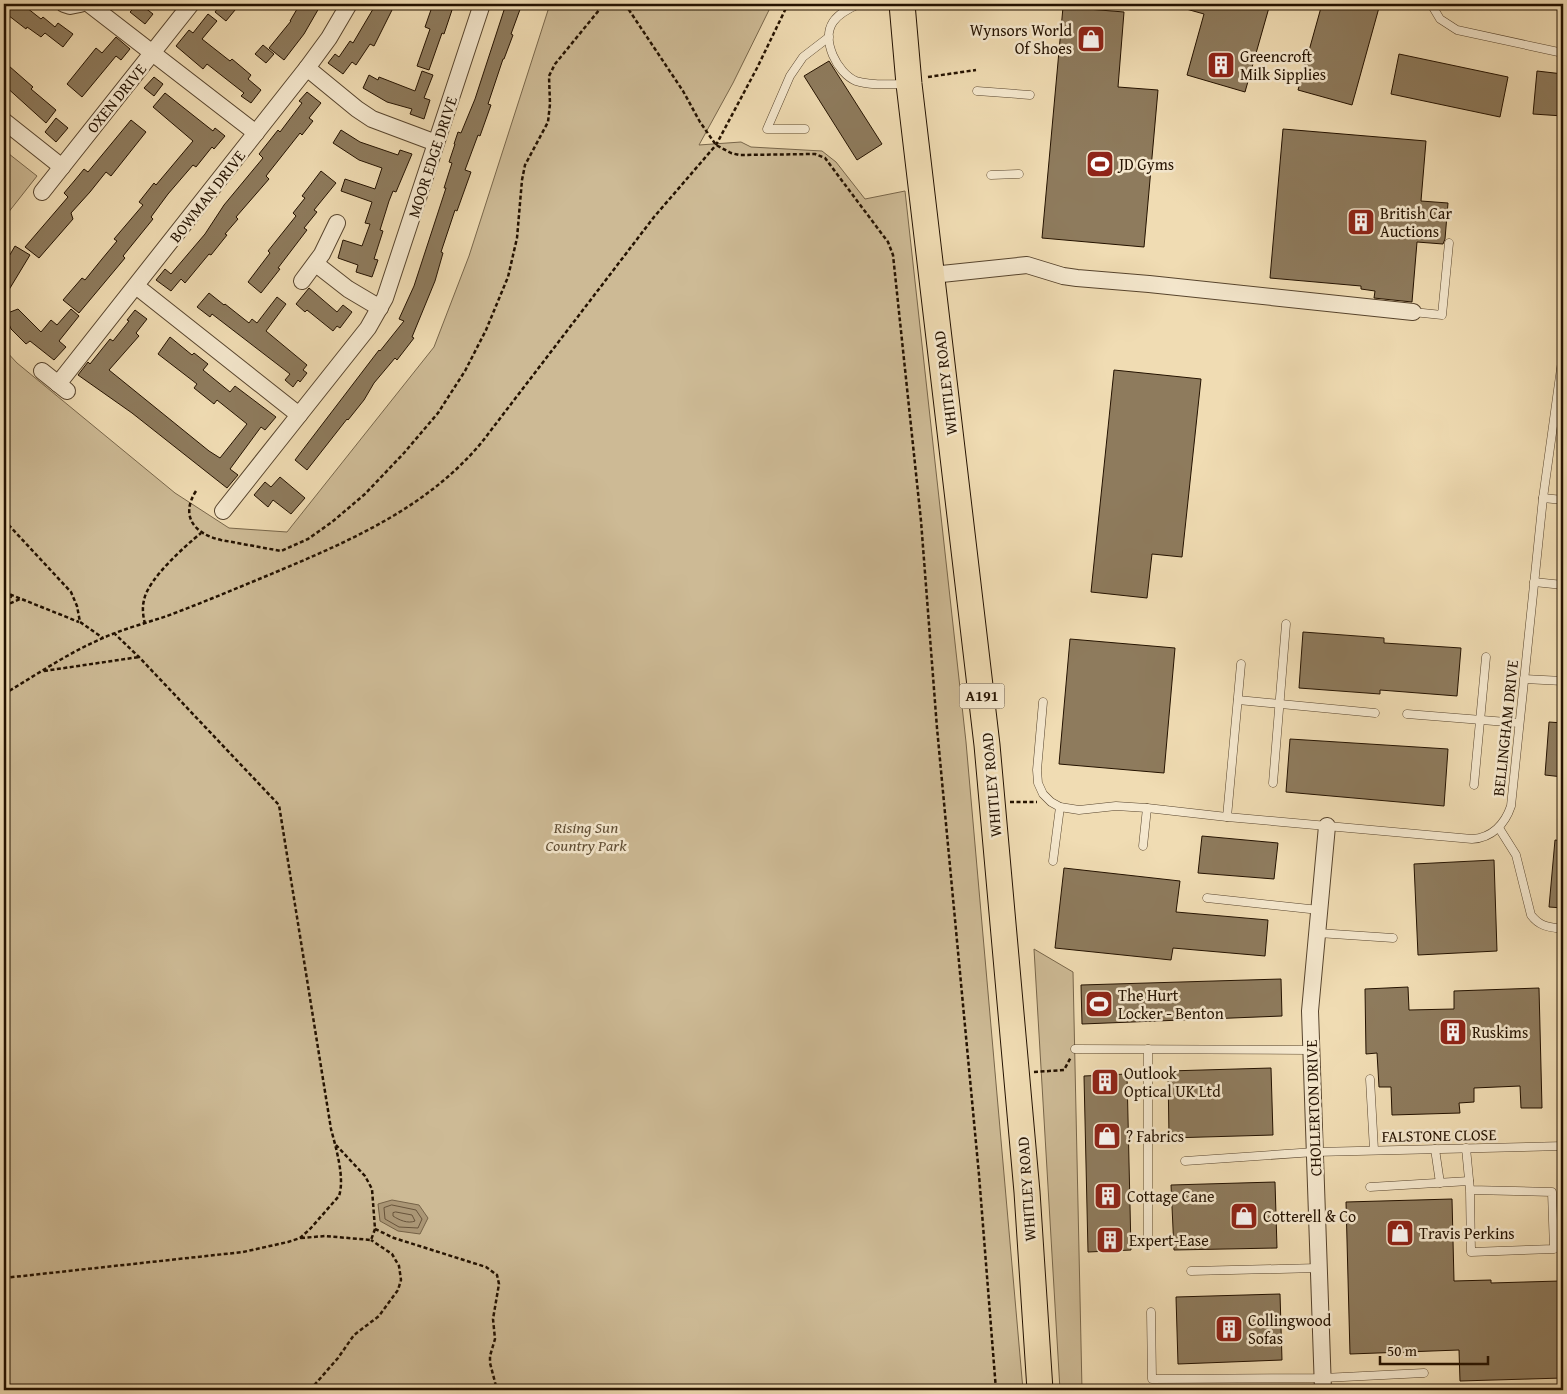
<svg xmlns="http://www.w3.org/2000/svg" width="1567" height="1394" font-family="'Gentium Book Plus',serif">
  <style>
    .green { fill: #cdba95; stroke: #78664a }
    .water { fill: #ab9776; stroke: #756247 }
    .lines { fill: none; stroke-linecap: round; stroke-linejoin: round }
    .shore { stroke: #68543b; stroke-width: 1 }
    .building { fill: #8e7b5d; stroke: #241200 }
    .service-casing { stroke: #57442d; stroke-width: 9 }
    .minor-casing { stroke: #57442d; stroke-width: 18 }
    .primary-casing { stroke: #241200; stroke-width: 27 }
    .path { stroke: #241200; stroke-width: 2.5; stroke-dasharray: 4 2.5; stroke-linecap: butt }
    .service { stroke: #f5e8ce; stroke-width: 8 }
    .minor { stroke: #f5e8ce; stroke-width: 16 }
    .primary { stroke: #f0dcb3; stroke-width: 25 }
    .labels { text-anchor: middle; stroke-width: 5; stroke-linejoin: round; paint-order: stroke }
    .shield { fill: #f5e8ce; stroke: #63523e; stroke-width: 1 }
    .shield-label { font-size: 15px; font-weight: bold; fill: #241200 }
    .poi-label { font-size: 16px; fill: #241200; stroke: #f5e8ce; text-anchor: start }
    .street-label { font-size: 16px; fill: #241200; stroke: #f5e8ce }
    .park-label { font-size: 16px; font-style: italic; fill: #5f4d34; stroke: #f5e8ce }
  </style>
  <rect width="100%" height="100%" fill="#f0dcb3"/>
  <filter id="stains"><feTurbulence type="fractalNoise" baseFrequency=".004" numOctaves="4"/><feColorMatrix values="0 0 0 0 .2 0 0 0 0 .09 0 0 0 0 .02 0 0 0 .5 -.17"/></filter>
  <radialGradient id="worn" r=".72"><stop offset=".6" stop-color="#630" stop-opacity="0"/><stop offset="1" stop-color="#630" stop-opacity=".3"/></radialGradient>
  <g class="green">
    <path d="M550,4H772L733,83L699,145L741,142L751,147L822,151L836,162L865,199L905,191L966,742L1023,1390H4V349L17,363L175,493L229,528L287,532L434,347L469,256Z"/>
    <path d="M4,150L37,176L4,218Z"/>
    <path d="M1034,949L1073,972L1082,1390H1060Z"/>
  </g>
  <path class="water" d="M392,1200L419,1205L428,1218L420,1234L398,1231L380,1221L378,1204Z"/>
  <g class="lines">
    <g class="shore">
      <path d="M392,1205L416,1210L422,1219L418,1228L399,1227L385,1219L384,1208Z"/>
      <path d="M396,1212L412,1215L415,1221C408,1224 399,1220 393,1216V1213Z"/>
    </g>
  </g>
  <g class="building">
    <path d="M4,4H22L41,19L43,17L55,27L58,23L73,34L63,47L45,33L41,37L27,27L26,29L4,12Z"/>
    <path d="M138,4H140L153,14L145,24L130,12Z"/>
    <path d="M221,4H240L226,21L215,12Z"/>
    <path d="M300,4H312L319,8L304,34L284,60L269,48L291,21H290Z"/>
    <path d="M376,4H395L374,46L370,44L356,65L352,62L343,74L328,63L335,54L339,57L350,41L353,43Z"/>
    <path d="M433,4L452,10L444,34L442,33L429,70L417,66L430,29L425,27Z"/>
    <path d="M506,4H522L511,34L513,35L504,59H503L488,104L491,105L480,136L478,135L465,170L471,172L457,211L455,210L441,252L443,253L435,281L412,337L414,338L397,360L395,358L374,383L364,400L348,420L347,419L307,470L295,460L379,350L380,351L404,321L399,319L414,286L446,188H444L452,163L449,162L455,144H454L458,132L461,133L475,99Z"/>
    <path d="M1180,4H1270L1245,92L1187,75L1204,14L1179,7Z"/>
    <path d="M1322,4H1380L1352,105L1298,90Z"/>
    <path d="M1063,7L1124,12L1118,87L1158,90L1144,247L1042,238Z"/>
    <path d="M208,14L217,21L202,39L230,61L232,59L251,75L248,79L261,90L251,103L241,96L244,93L207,64L203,69L176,46L189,30L193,33Z"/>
    <path d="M116,37L130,49L121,60L116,56L82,97L67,84L96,48L102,53Z"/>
    <path d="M263,45L274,54L266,63L255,54Z"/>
    <path d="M1399,54L1508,77L1500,117L1391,94Z"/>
    <path d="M829,61L882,144L857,160L804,76Z"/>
    <path d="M9,66L33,87L31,89L56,110L46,123L4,85V72Z"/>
    <path d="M422,71L433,75L424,98L430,100L424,119L410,114L412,109L387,102L363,88L369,75L378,80L379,77L415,91Z"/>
    <path d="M1537,71L1563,74V116L1533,114Z"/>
    <path d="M154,77L163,84L154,96L144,88Z"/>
    <path d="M307,92L321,103L309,118L313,121L302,135L300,133L266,176L269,179L236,217L238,219L225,234L227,235L211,255L209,254L185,283L181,279L171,291L156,280L165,269L171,274L205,234L224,205L263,158L259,154L278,130L280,132L302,103L299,101Z"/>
    <path d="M165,93L213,131L215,128L225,136L214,149L212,147L196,167L193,165L168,194L151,217L153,219L123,256L125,258L79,313L63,300L82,278L85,280L102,259L117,241L114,239L143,205L139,202L154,183L156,185L193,141L153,107Z"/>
    <path d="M56,118L68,128L56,142L45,132Z"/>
    <path d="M131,120L146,132L111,176L106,172L90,192L71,213L73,219L39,258L25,247L68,197L64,193L75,180L84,169L88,172Z"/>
    <path d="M1283,129L1426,141L1421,201L1448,203L1445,239L1443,244L1417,242L1412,302L1374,298L1375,291L1361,289V286L1270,278Z"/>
    <path d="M341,130L360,142L398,155L400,150L412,154L396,192L393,191L389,201L380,230L383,231L374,259L378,260L372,277L356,272L358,265L338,258L343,240L362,246L370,224L365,223L372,202L341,191L345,179L375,189L382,168L359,160L333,143Z"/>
    <path d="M321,171L336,183L314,210L317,212L304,228L307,230L278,268L280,269L261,293L248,282L270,253L268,251L296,216L293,213L305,198L302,196Z"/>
    <path d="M15,246L30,255L4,298V265Z"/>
    <path d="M309,288L337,312L343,305L352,312L340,328L337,326L333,331L307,310L305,312L296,304Z"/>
    <path d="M209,293L224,305L225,304L249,323L252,319L257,323L277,297L286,304L266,331L307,365L303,370L307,373L300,382L298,380L293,387L285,380L290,374L212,314L210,317L197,307Z"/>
    <path d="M18,309L41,332L51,320L57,325L71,309L79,316L59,341L66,347L54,360L30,341L26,344L11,329L5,314Z"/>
    <path d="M135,310L147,319L136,333L139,336L109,370L209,451L220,458L247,424L217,400L214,404L194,388L197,384L158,354L170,337L192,355L194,353L208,364L203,370L230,392L235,386L276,417L265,430L261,427L230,469L238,475L227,488L132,413L78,375L88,362L90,364L110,339L113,341L129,321L127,320Z"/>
    <path d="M1114,370L1201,379L1182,557L1152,554L1147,598L1091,592Z"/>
    <path d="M280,477L305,498L291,514L273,500L268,507L254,495L265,482L271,487Z"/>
    <path d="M1303,632L1384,638V643L1461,648L1457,696L1380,690V694L1299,688Z"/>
    <path d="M1070,639L1175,648L1164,773L1059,764Z"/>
    <path d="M1549,722L1563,723V777L1545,775Z"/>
    <path d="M1290,739L1448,749L1444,806L1286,792Z"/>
    <path d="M1202,836L1278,843L1274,879L1198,873Z"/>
    <path d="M1555,840L1563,841V908L1549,907Z"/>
    <path d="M1494,860L1497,951L1418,955L1414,864Z"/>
    <path d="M1064,868L1180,881L1176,912L1268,920L1265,956L1173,948L1171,960L1055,948Z"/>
    <path d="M1281,979L1282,1016L1082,1024L1081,985Z"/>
    <path d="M1408,987L1409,1010L1454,1009V991L1539,988L1542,1108H1521L1520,1086L1474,1088V1102L1459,1103L1460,1113L1392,1115L1391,1087H1379L1377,1053L1366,1054L1365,989Z"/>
    <path d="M1271,1068L1273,1135L1169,1138L1168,1071Z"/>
    <path d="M1127,1074L1131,1250L1088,1252L1084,1076Z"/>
    <path d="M1275,1182L1277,1248L1174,1250L1171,1185Z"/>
    <path d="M1452,1199L1454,1281L1491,1280V1283L1560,1281L1563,1378L1460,1381L1459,1350L1350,1354L1346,1202Z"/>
    <path d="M1280,1294L1282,1360L1178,1364L1176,1297Z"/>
  </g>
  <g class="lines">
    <defs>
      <g id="service">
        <path d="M859,4C850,8 839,13 833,22C821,40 837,73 856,81C871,86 891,84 907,84"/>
        <path d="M1431,4L1440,19L1457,30L1563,53"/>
        <path d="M977,91L1030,95"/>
        <path d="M805,129H767L790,76L803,57L829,37"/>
        <path d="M991,175L1019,174"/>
        <path d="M1413,312L1442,315L1449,243"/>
        <path d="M1543,498L1563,500"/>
        <path d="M1534,582L1563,585"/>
        <path d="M1524,679L1563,681"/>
        <path d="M1238,700L1375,713"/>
        <path d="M1043,702L1037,770L1038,783L1043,794L1051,802L1060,807L1079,810L1116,806L1147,808L1227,817L1472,839C1492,838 1505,824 1511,806L1543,498L1563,354"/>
        <path d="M1407,714L1519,723"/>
        <path d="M1273,783L1286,624"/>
        <path d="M1474,785L1486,657"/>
        <path d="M1227,817L1241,664"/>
        <path d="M1499,828L1516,855L1531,915C1540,927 1549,927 1563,929"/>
        <path d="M1143,846L1147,808"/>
        <path d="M1053,861L1060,807"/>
        <path d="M1207,898L1319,910"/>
        <path d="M1318,933L1393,938"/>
        <path d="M1075,1049L1310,1050"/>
        <path d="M1148,1049V1237"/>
        <path d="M1370,1079L1374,1150"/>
        <path d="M1466,1148L1470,1190L1471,1252L1554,1249L1552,1192L1470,1190"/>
        <path d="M1435,1149L1440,1183"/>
        <path d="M1185,1161L1315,1152L1563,1146"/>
        <path d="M1370,1187L1469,1181"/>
        <path d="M1191,1271L1318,1268"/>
        <path d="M1151,1312L1152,1379L1323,1378L1424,1373"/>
      </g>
      <g id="minor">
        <path d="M64,4L70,6L80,4"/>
        <path d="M89,4L256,133"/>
        <path d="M307,68L357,109L372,119L436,143"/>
        <path d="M4,121L62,167"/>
        <path d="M42,192L191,4"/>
        <path d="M316,264L348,289L380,308"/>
        <path d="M932,275L1027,265L1063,276L1077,278L1149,284L1413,312"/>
        <path d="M302,281L322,254L337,223"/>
        <path d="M136,286L299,415L368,328L385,298L482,4"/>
        <path d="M42,371L67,391"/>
        <path d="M58,384L307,68L329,38L349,4"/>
        <path d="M223,511L299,415"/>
        <path d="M1323,1390L1310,1011L1327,826"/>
      </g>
      <path id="primary" d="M902,4L909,84L987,745L1027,1192L1040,1390"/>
    </defs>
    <use href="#service" class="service-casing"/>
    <use href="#minor" class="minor-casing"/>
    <use href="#primary" class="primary-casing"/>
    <g class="path">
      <path d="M625,4L683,91L700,122L716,145L731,153L739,155L815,154L825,158L888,242L893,255L921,521L937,728L979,1175L996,1390"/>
      <path d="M928,77L976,70"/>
      <path d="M196,491C180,516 194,534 221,540L281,551L308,539L332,522L365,494L404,453L438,413L465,371L486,330L508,277L517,238L522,180L525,165L548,122L550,104L549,76L555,64L604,4"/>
      <path d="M4,520L71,592L77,606L80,622L103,638"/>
      <path d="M4,592L79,622"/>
      <path d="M4,595L12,597"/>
      <path d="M4,606L20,599"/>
      <path d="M145,624C143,616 142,608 144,600C148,579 184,547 201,533"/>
      <path d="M44,671L139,657"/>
      <path d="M4,694C36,675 68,653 103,638C123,629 146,623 167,616C204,602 240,587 276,572C352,540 428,507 482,442L654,217L716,145L757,68L788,4"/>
      <path d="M1010,802H1037"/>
      <path d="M1034,1072L1064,1070L1071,1057"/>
      <path d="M375,1229L394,1238L486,1267L497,1275L499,1284L493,1319L495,1339L490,1356V1363L497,1390"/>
      <path d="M301,1238L325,1236L371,1240L375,1229L372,1189L365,1176L336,1145"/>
      <path d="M4,1278L243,1252L288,1242L300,1238L310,1229L339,1196C345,1178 336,1148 331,1129L279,805L139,657L115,634"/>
      <path d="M310,1390L338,1358L354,1335L379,1316L398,1290L401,1280L399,1266L392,1254L371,1240"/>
    </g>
    <use href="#service" class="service"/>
    <use href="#minor" class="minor"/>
    <use href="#primary" class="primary"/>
  </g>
  <defs>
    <symbol id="shop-square" viewBox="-11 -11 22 22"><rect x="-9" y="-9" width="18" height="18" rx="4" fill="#8f2418" stroke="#f5e8ce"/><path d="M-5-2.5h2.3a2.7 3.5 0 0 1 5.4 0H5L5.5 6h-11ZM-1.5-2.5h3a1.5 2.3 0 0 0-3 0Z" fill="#fff"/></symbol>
    <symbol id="building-square" viewBox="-11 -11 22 22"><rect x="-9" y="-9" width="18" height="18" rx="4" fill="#8f2418" stroke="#f5e8ce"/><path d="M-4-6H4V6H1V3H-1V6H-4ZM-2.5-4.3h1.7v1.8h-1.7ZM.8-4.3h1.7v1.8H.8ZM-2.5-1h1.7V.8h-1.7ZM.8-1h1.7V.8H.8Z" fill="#fff"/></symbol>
    <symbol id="stadium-square" viewBox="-11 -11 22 22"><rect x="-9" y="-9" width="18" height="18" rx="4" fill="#8f2418" stroke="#f5e8ce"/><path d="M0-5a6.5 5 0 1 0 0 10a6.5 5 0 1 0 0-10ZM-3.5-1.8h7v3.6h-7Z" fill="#fff"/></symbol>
  </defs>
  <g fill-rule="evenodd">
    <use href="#shop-square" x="1075" y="23" width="32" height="32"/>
    <use href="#building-square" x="1205" y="49" width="32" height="32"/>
    <use href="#stadium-square" x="1084" y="148" width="32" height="32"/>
    <use href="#building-square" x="1345" y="206" width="32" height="32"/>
    <use href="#stadium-square" x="1083" y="988" width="32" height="32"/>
    <use href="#building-square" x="1437" y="1016" width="32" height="32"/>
    <use href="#building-square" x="1089" y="1066" width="32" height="32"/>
    <use href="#shop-square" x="1091" y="1120" width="32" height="32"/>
    <use href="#building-square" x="1092" y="1180" width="32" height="32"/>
    <use href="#shop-square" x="1228" y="1200" width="32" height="32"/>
    <use href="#shop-square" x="1384" y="1217" width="32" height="32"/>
    <use href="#building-square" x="1094" y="1224" width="32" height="32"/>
    <use href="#building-square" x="1213" y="1313" width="32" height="32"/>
  </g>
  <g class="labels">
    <rect class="shield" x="959.5" y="683.5" width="45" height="25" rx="4"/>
    <g class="shield-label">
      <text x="982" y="701">A191</text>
    </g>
    <g class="poi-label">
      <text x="1072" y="36" text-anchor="end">Wynsors World<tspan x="1072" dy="18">Of Shoes</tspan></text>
      <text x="1240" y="62">Greencroft<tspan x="1240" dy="18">Milk Sipplies</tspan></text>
      <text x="1119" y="170">JD Gyms</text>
      <text x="1380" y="219">British Car<tspan x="1380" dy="18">Auctions</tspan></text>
      <text x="1118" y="1001">The Hurt<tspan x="1118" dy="18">Locker - Benton</tspan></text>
      <text x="1472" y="1038">Ruskims</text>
      <text x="1124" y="1079">Outlook<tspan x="1124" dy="18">Optical UK Ltd</tspan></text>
      <text x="1126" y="1142">? Fabrics</text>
      <text x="1127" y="1202">Cottage Cane</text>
      <text x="1263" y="1222">Cotterell &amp; Co</text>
      <text x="1419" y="1239">Travis Perkins</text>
      <text x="1129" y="1246">Expert-Ease</text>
      <text x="1248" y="1326">Collingwood<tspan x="1248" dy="18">Sofas</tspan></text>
    </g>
    <g class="street-label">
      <text transform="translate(116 98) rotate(-51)" y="6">OXEN DRIVE</text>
      <text transform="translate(432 157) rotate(-72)" y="6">MOOR EDGE DRIVE</text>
      <text transform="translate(207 196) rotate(-52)" y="6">BOWMAN DRIVE</text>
      <text transform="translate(945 383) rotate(-97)" y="6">WHITLEY ROAD</text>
      <text transform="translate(1505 728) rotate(-84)" y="6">BELLINGHAM DRIVE</text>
      <text transform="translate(991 785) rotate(-95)" y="6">WHITLEY ROAD</text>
      <text transform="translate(1313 1108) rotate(-92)" y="6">CHOLLERTON DRIVE</text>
      <text transform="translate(1439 1135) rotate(-1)" y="6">FALSTONE CLOSE</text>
      <text transform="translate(1026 1189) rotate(-94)" y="6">WHITLEY ROAD</text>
    </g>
    <g class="park-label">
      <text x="586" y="833">Rising Sun<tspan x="586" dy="18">Country Park</tspan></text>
    </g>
  </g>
  <rect width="1567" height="1394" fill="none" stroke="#f0dcb3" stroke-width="20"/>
  <rect x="5" y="5" width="1557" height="1384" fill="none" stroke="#241200" stroke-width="2.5"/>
  <rect x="10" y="10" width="1547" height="1374" fill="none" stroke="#241200"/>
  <path d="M1380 1356v8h108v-8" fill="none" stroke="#241200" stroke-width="2.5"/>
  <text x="1387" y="1356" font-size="15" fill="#241200" stroke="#f5e8ce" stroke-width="4" paint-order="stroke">50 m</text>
  <rect width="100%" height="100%" filter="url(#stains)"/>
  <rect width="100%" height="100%" fill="url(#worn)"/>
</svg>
